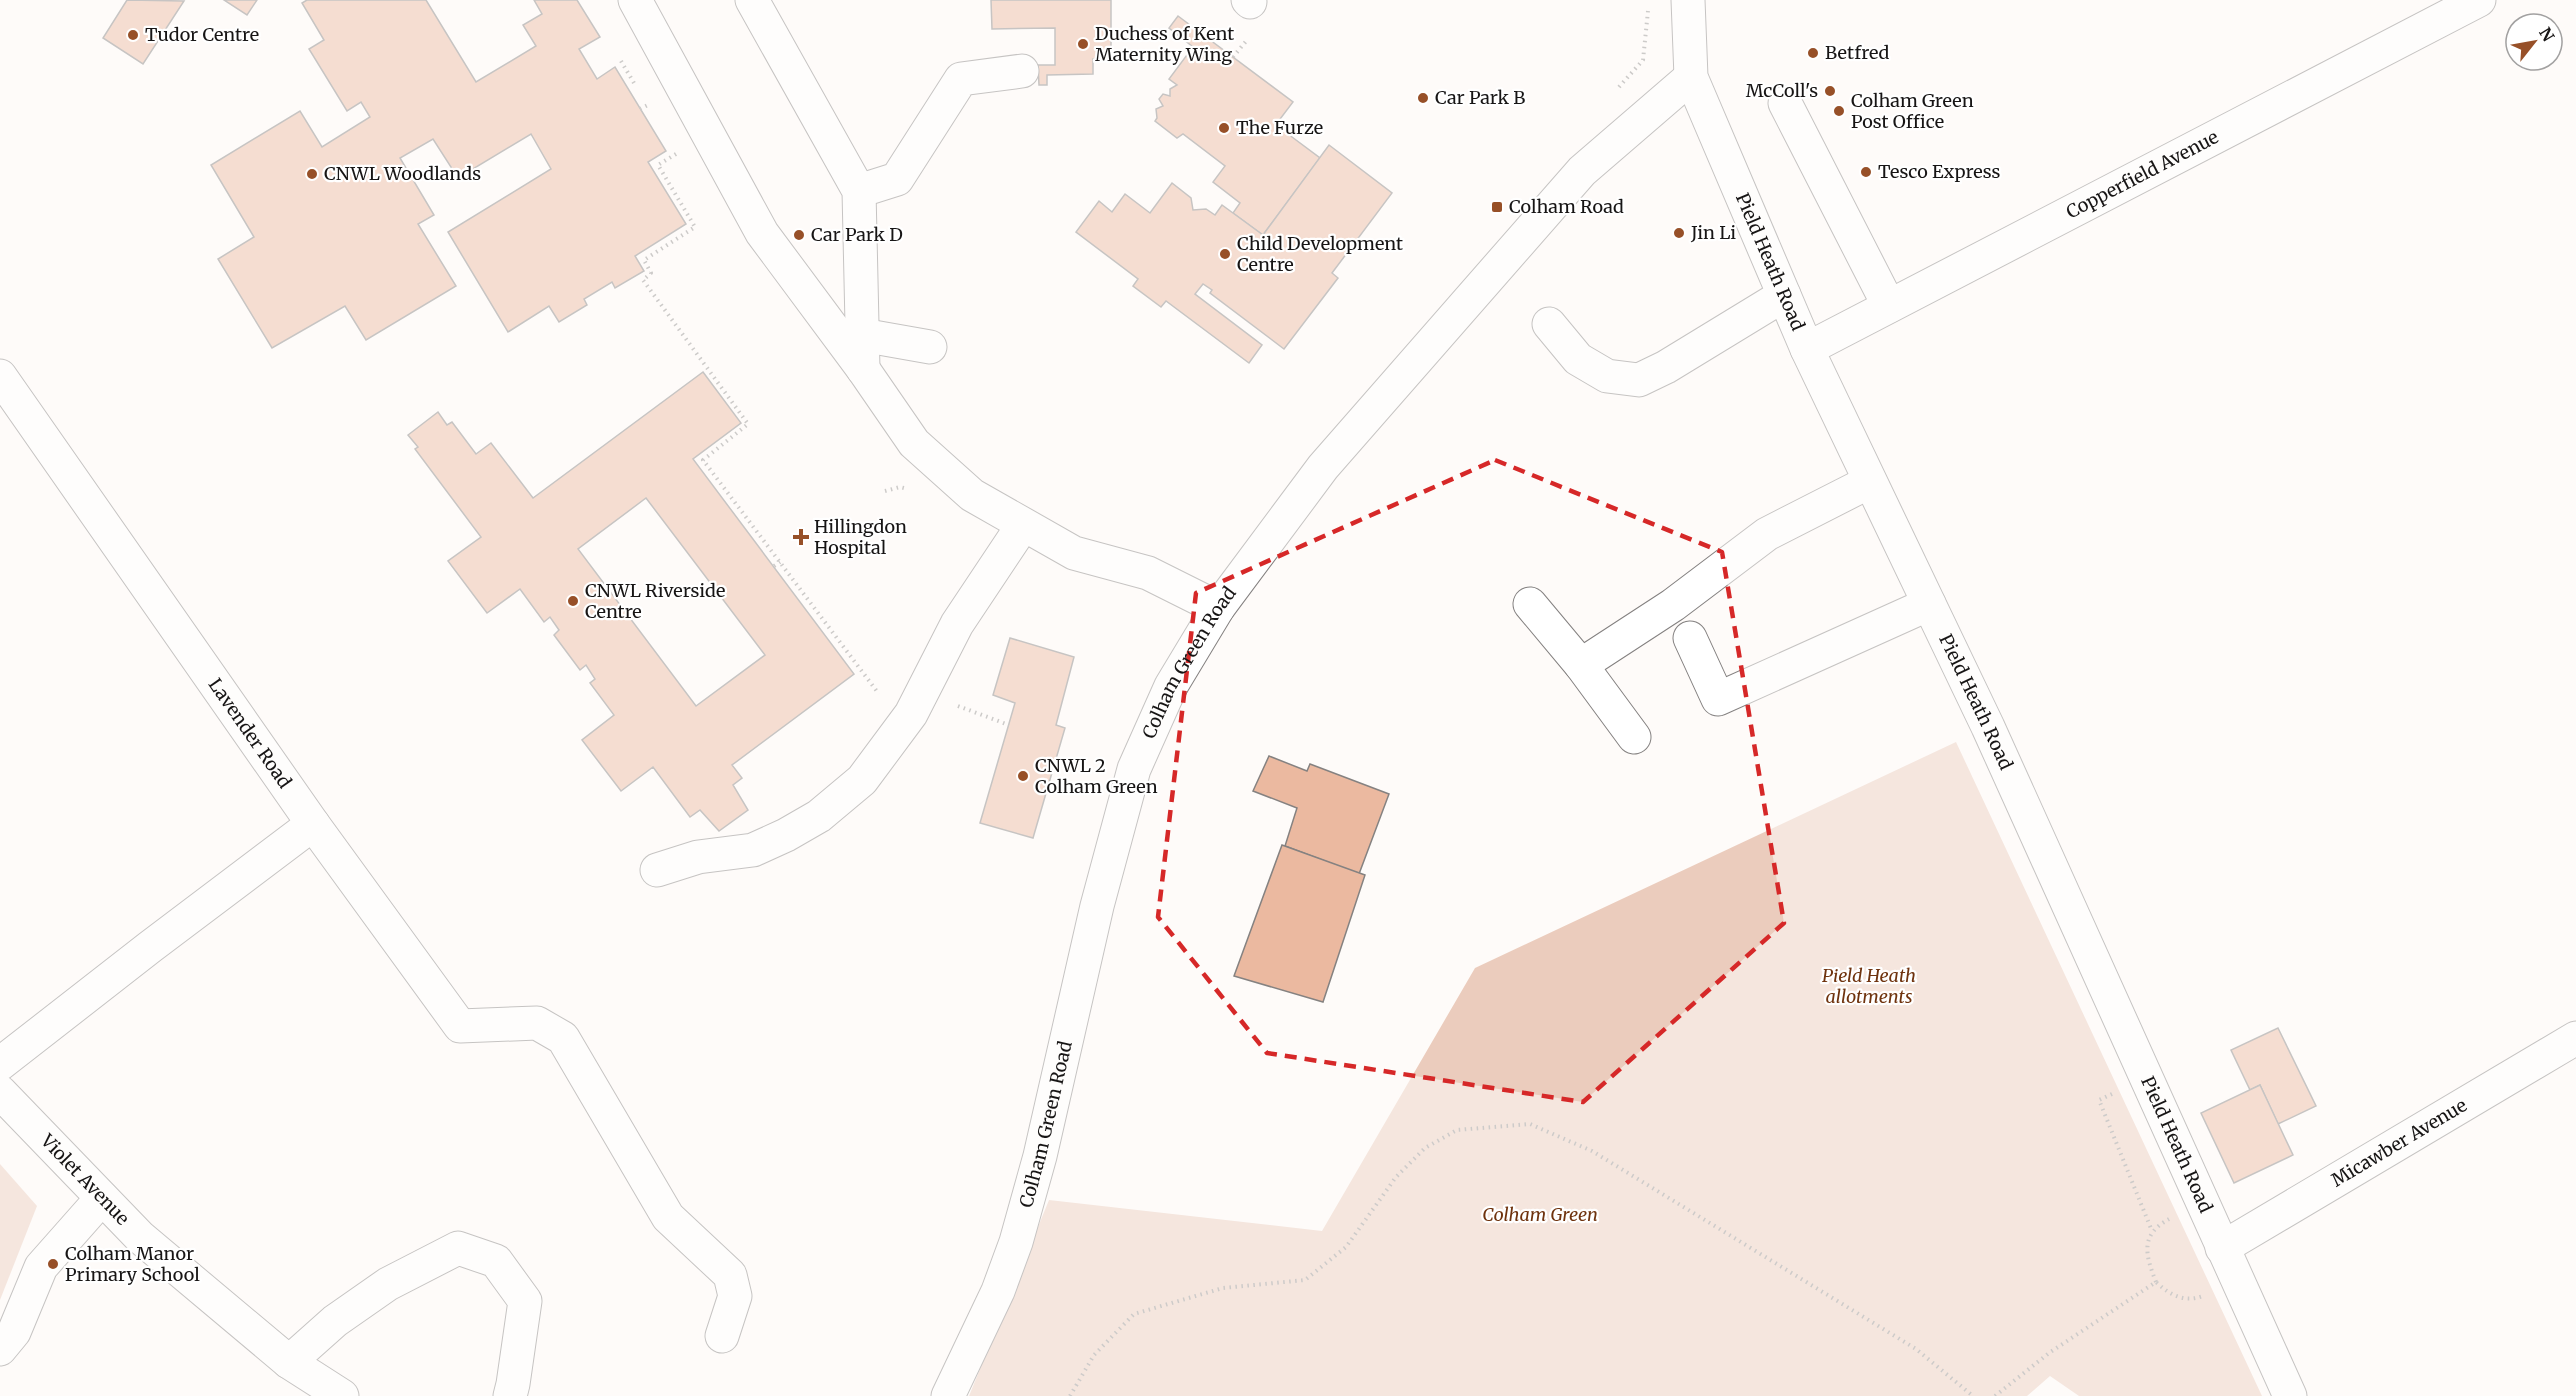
<svg xmlns="http://www.w3.org/2000/svg" width="2576" height="1396" font-family="Merriweather,serif">
  <style>
    .green { fill: #ebccbd }
    .building { fill: #ebb9a0; stroke: #858281; stroke-width: 1.5; fill-rule: evenodd }
    .lines { fill: none; stroke-linecap: round; stroke-linejoin: round }
    .minor-casing { stroke: #848180; stroke-width: 35 }
    .path { stroke: #93908f; stroke-width: 4; stroke-dasharray: 1.5 4.5; stroke-linecap: butt }
    .minor { stroke: #fff; stroke-width: 33 }
    .marked { fill: none; stroke: #d62828; stroke-width: 4.5; stroke-dasharray: 12 8; stroke-linejoin: round }
    .poi-dot { fill: #975028; stroke: #fff; stroke-width: 2 }
    .labels { text-anchor: middle; stroke-width: 4.5; stroke-linejoin: round; paint-order: stroke }
    .poi-label { font-size: 18px; fill: #171515; stroke: #fff; text-anchor: start }
    .street-label { font-size: 18px; fill: #171515; stroke: #fff }
    .park-label { font-size: 18px; font-style: italic; fill: #6f330e; stroke: #fff }
  </style>
  <rect width="100%" height="100%" fill="#fefbf9"/>
  <g class="green">
    <path d="M1956,742L2262,1396H2079L2050,1376L2027,1396H969L1049,1200L1322,1231L1475,968Z"/>
    <path d="M0,1164L37,1206L0,1300Z"/>
  </g>
  <g class="building">
    <path d="M127,0L184,1L143,64L103,38Z"/>
    <path d="M224,0H257L247,15Z"/>
    <path d="M307,0H426L476,82L536,46L523,25L542,14L534,0H577L600,37L579,49L597,79L615,67L666,151L648,162L686,224L635,256L644,271L615,288L612,282L584,299L587,305L559,322L549,306L508,332L448,232L551,169L531,134L458,178L433,139L400,158L434,215L418,224L456,286L366,340L345,306L272,348L218,259L254,237L211,165L300,111L322,147L370,117L361,102L347,111L309,49L324,40L302,3Z"/>
    <path d="M991,0H1111V60L1093,59V74L1047,75V85H1039L1038,65H1055V28L992,29Z"/>
    <path d="M1178,16L1293,102L1277,123L1290,132L1288,134L1320,158L1263,235L1233,213L1240,203L1213,182L1225,166L1183,134L1177,138L1155,121L1157,118L1156,109L1163,106L1159,99L1163,94L1170,96V89L1177,85L1169,79L1193,47L1169,28Z"/>
    <path d="M1329,145L1392,193L1332,273L1338,278L1284,349L1210,293L1212,290L1203,284L1195,294L1262,345L1249,363L1166,301L1161,307L1133,286L1138,279L1076,232L1099,201L1112,212L1125,194L1150,213L1172,183L1191,198L1193,210L1206,209L1215,215L1222,205L1263,235Z"/>
    <path d="M703,372L741,423L693,459L854,674L732,765L742,778L733,785L748,810L719,831L700,810L690,817L653,767L621,791L582,740L614,715L590,683L595,679L586,665L580,670L554,635L559,630L550,617L544,622L520,589L487,613L448,561L481,537L415,449L418,447L408,435L438,412L447,425L452,422L476,454L491,443L533,498ZM646,498L765,655L696,706L578,549Z"/>
    <path d="M1010,638L1074,657L1056,725L1065,728L1033,838L980,823L1015,703L993,695Z"/>
    <path d="M1269,756L1307,771L1310,764L1389,794L1359,874L1285,846L1297,808L1253,791Z"/>
    <path d="M1282,845L1365,875L1323,1002L1234,976Z"/>
    <path d="M2278,1028L2316,1106L2278,1124L2260,1085L2250,1090L2231,1050Z"/>
    <path d="M2260,1085L2293,1155L2234,1183L2201,1113Z"/>
  </g>
  <g class="lines">
    <defs>
      <g id="minor">
        <path d="M635,0L762,233L863,369L914,443L972,495L1074,553L1148,573L1218,608"/>
        <path d="M752,0L859,191L863,369"/>
        <path d="M1248,0L1250,2"/>
        <path id="s1" d="M1688,0L1691,77L1807,349L1988,727L2290,1396"/>
        <path d="M1785,103L1889,306"/>
        <path d="M859,191L897,179L961,79L1022,71"/>
        <path d="M1549,324L1578,359L1607,376L1639,380L1666,367L1784,295"/>
        <path d="M862,335L930,347"/>
        <path id="s2" d="M1807,349L2479,0"/>
        <path id="s3" d="M0,376L313,824L460,1026L537,1023L563,1038L668,1217L730,1275L735,1296L722,1336"/>
        <path d="M1530,604L1581,665L1634,737"/>
        <path d="M1690,638L1718,699L1929,604"/>
        <path d="M1581,665L1673,605L1767,534L1869,482"/>
        <path d="M657,870L698,857L753,850L786,835L819,816L862,780L911,714L957,624L1023,525"/>
        <path d="M0,1064L150,947L313,824"/>
        <path id="s4" d="M0,1092L140,1237L289,1362L342,1396"/>
        <path id="s5" d="M2222,1248L2576,1038"/>
        <path d="M0,1349L14,1332L41,1267L102,1198"/>
        <path d="M289,1362L335,1321L388,1284L458,1248L496,1261L525,1301L513,1384L510,1396"/>
        <path id="s6" d="M948,1396L998,1291L1016,1242L1040,1156L1097,906L1134,769L1171,686L1218,608L1323,467L1582,171L1691,77"/>
      </g>
    </defs>
    <use href="#minor" class="minor-casing"/>
    <g class="path">
      <path d="M1233,57L1247,40"/>
      <path d="M621,61L634,83"/>
      <path d="M1619,87L1643,60L1648,11"/>
      <path d="M640,109L650,104"/>
      <path d="M676,154L658,165L695,227L644,260L651,273L643,280L748,424L703,460L879,694"/>
      <path d="M885,491L900,487L908,489"/>
      <path d="M774,566L780,562"/>
      <path d="M958,706L1009,725"/>
      <path d="M2112,1094L2099,1100L2152,1231"/>
      <path d="M2156,1282C2145,1254 2140,1235 2169,1219"/>
      <path d="M1070,1396L1094,1355L1134,1314L1223,1288L1305,1280L1346,1247L1396,1177L1425,1148L1457,1130L1530,1124L1592,1151L1916,1349L1973,1396"/>
      <path d="M1995,1396L2049,1353L2156,1282C2170,1295 2184,1303 2203,1296"/>
    </g>
    <use href="#minor" class="minor"/>
  </g>
  <path d="M0 0H2576V1396H0ZM1495,460L1722,552L1784,923L1583,1102L1267,1053L1158,917L1196,593Z" fill="#fefbf9" fill-opacity=".55" fill-rule="evenodd"/>
  <path class="marked" d="M1495,460L1722,552L1784,923L1583,1102L1267,1053L1158,917L1196,593Z"/>
  <g class="poi-dot">
    <circle cx="133" cy="35" r="6"/>
    <circle cx="1083" cy="44" r="6"/>
    <circle cx="1813" cy="53" r="6"/>
    <circle cx="1830" cy="91" r="6"/>
    <circle cx="1423" cy="98" r="6"/>
    <circle cx="1839" cy="111" r="6"/>
    <circle cx="1224" cy="128" r="6"/>
    <circle cx="1866" cy="172" r="6"/>
    <circle cx="312" cy="174" r="6"/>
    <rect x="1491" y="201" width="12" height="12" rx="3"/>
    <circle cx="1679" cy="233" r="6"/>
    <circle cx="799" cy="235" r="6"/>
    <circle cx="1225" cy="254" r="6"/>
    <path d="M798 528h6v6h6v6h-6v6h-6v-6h-6v-6h6z"/>
    <circle cx="573" cy="601" r="6"/>
    <circle cx="1023" cy="776" r="6"/>
    <circle cx="53" cy="1264" r="6"/>
  </g>
  <g class="labels">
    <g class="poi-label">
      <text x="1095" y="40">Duchess of Kent<tspan x="1095" dy="21">Maternity Wing</tspan></text>
      <text x="145" y="41">Tudor Centre</text>
      <text x="1825" y="59">Betfred</text>
      <text x="1818" y="97" text-anchor="end">McColl's</text>
      <text x="1435" y="104">Car Park B</text>
      <text x="1851" y="107">Colham Green<tspan x="1851" dy="21">Post Office</tspan></text>
      <text x="1236" y="134">The Furze</text>
      <text x="1878" y="178">Tesco Express</text>
      <text x="324" y="180">CNWL Woodlands</text>
      <text x="1509" y="213">Colham Road</text>
      <text x="1691" y="239">Jin Li</text>
      <text x="811" y="241">Car Park D</text>
      <text x="1237" y="250">Child Development<tspan x="1237" dy="21">Centre</tspan></text>
      <text x="814" y="533">Hillingdon<tspan x="814" dy="21">Hospital</tspan></text>
      <text x="585" y="597">CNWL Riverside<tspan x="585" dy="21">Centre</tspan></text>
      <text x="1035" y="772">CNWL 2<tspan x="1035" dy="21">Colham Green</tspan></text>
      <text x="65" y="1260">Colham Manor<tspan x="65" dy="21">Primary School</tspan></text>
    </g>
    <g class="street-label">
      <text dy="6" stroke="none"><textPath href="#s2" startOffset="378">Copperfield Avenue</textPath></text>
      <text dy="6" stroke="none"><textPath href="#s1" startOffset="278">Pield Heath Road</textPath></text>
      <text dy="6" stroke="none"><textPath href="#s6" startOffset="776">Colham Green Road</textPath></text>
      <text dy="6" stroke="none"><textPath href="#s1" startOffset="764">Pield Heath Road</textPath></text>
      <text dy="6" stroke="none"><textPath href="#s3" startOffset="436">Lavender Road</textPath></text>
      <text dy="6" stroke="none"><textPath href="#s6" startOffset="290">Colham Green Road</textPath></text>
      <text dy="6" stroke="none"><textPath href="#s5" startOffset="206">Micawber Avenue</textPath></text>
      <text dy="6" stroke="none"><textPath href="#s1" startOffset="1250">Pield Heath Road</textPath></text>
      <text dy="6" stroke="none"><textPath href="#s4" startOffset="122">Violet Avenue</textPath></text>
    </g>
    <g class="park-label">
      <text x="1869" y="982">Pield Heath<tspan x="1869" dy="21">allotments</tspan></text>
      <text x="1540" y="1221">Colham Green</text>
    </g>
  </g>
  <g transform="translate(2534 42) rotate(59)"><circle r="28" fill="#ffffff" stroke="#a2a1a1" stroke-width="1.5"/>
  <path d="M0-4.5L10 22L0 15L-10 22Z" fill="#975028"/>
  <text y="-9" font-size="16" font-weight="bold" text-anchor="middle" fill="#171515">N</text>
  </g>
</svg>
